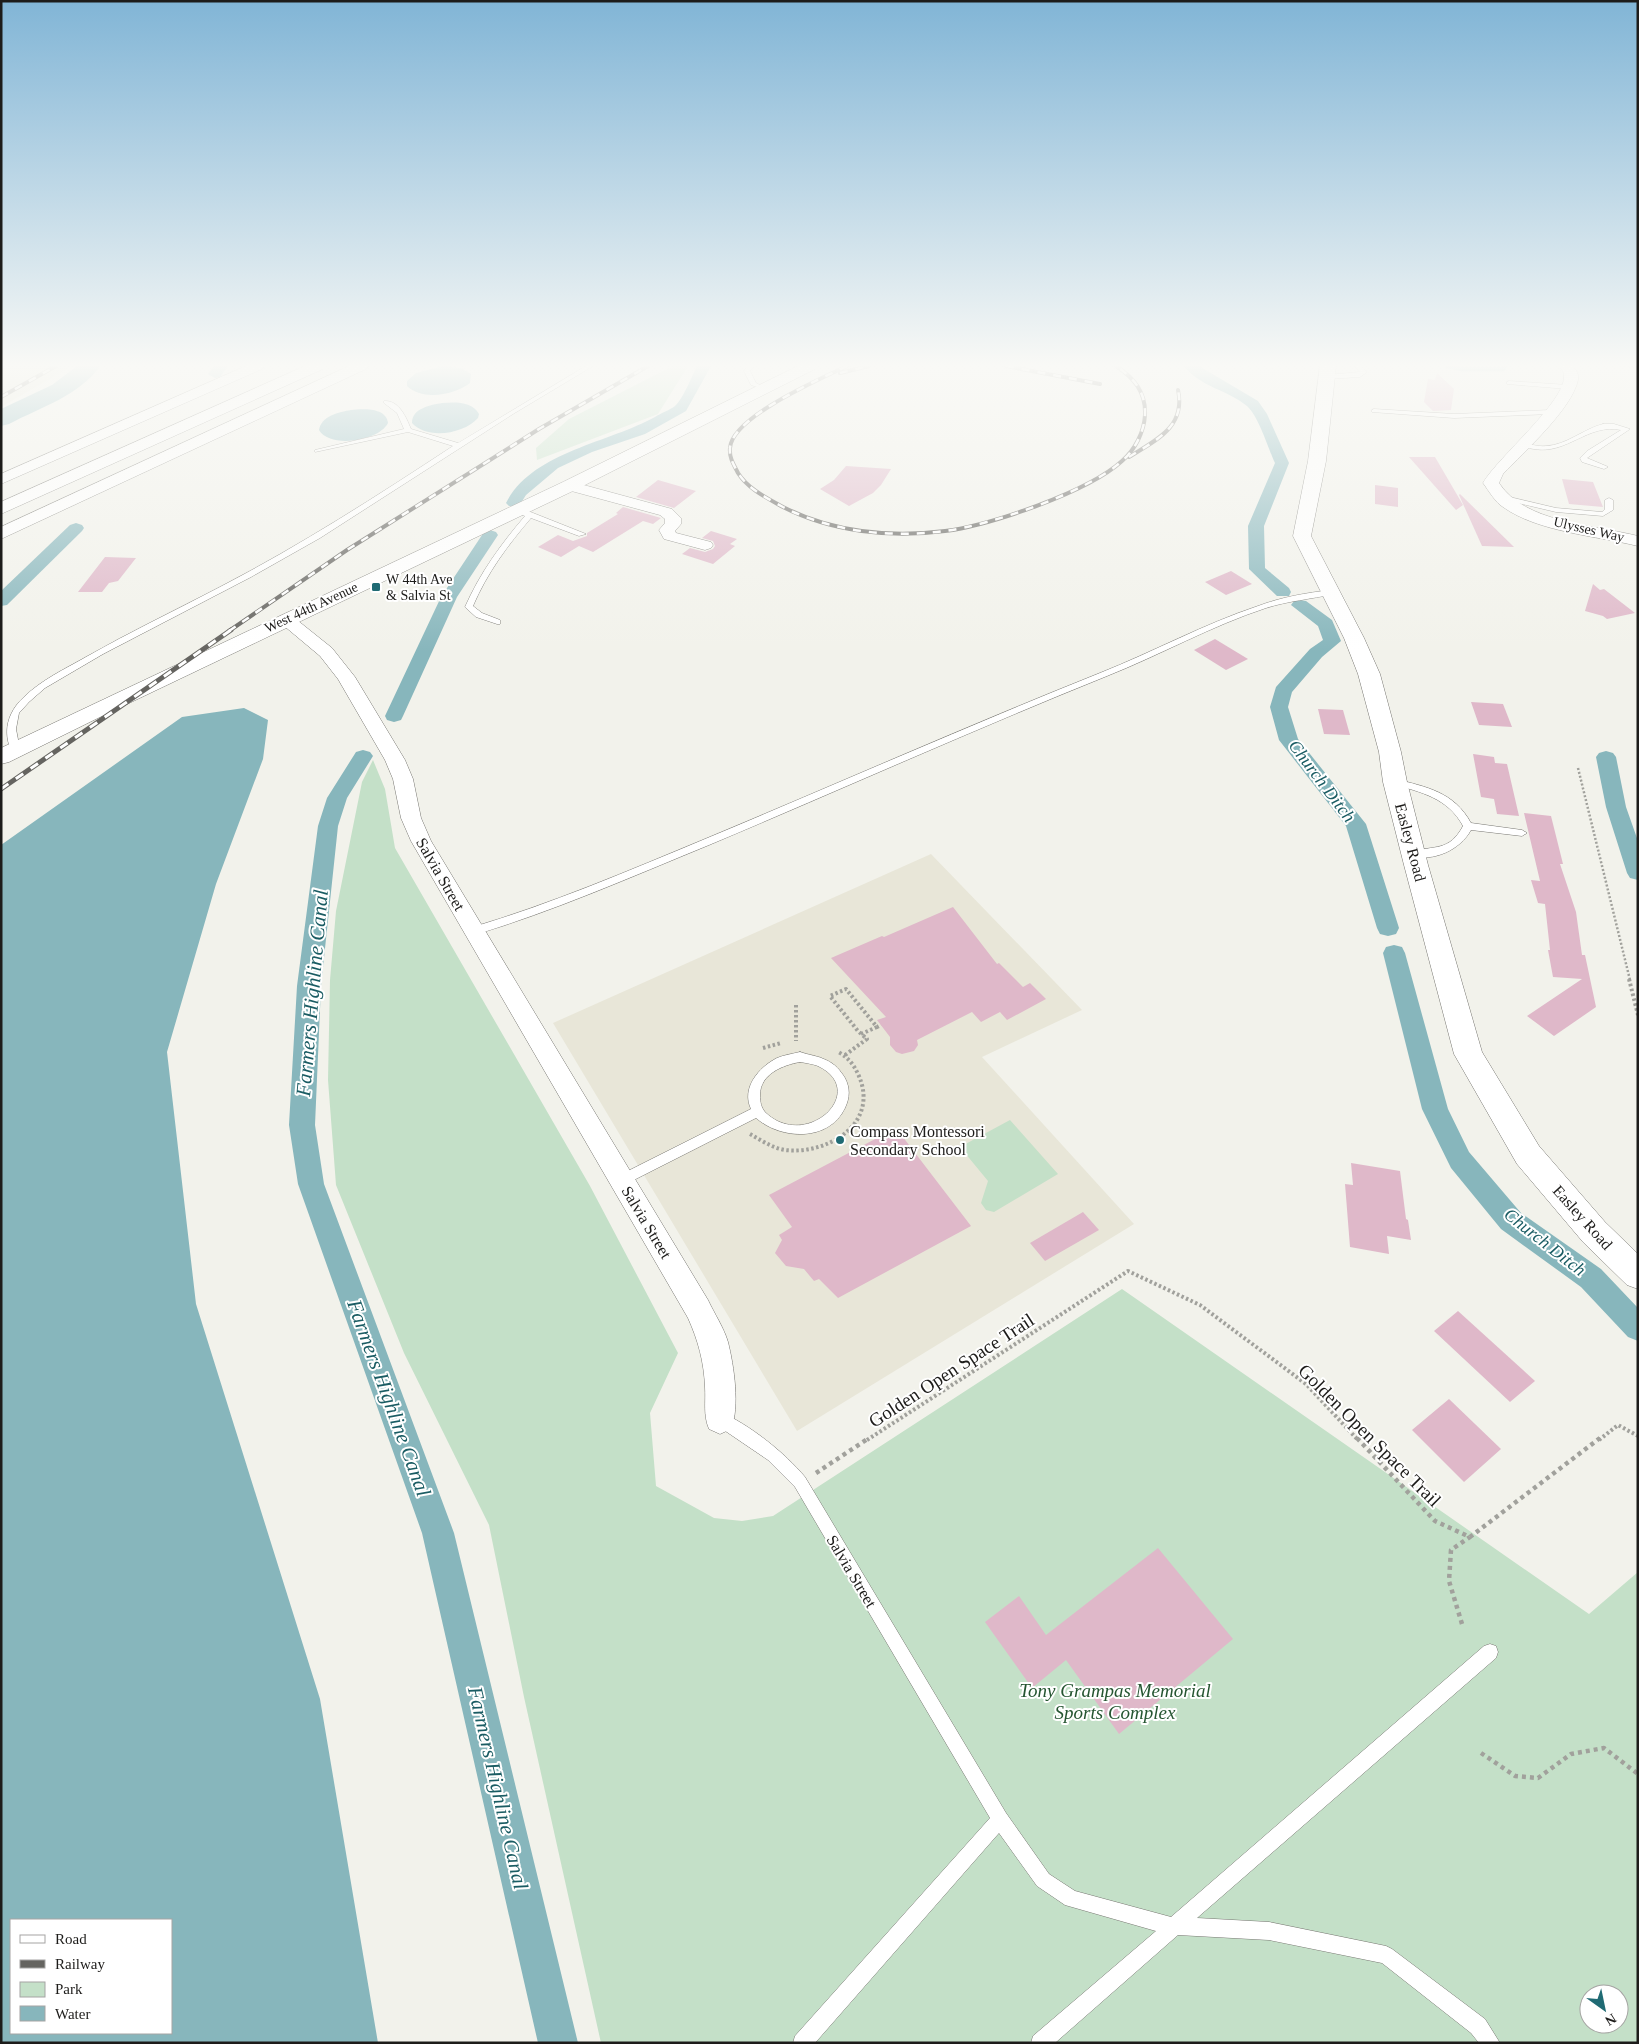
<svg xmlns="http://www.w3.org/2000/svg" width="1639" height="2044" font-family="Georgia,serif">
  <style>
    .built { fill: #e8e6d8 }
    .green { fill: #c4e0c8; fill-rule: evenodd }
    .water { fill: #87b6bc; fill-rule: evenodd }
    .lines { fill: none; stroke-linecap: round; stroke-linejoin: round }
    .stream { stroke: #87b6bc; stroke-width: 4.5 }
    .canal { fill: #87b6bc; fill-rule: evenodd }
    .river { fill: #87b6bc; fill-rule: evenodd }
    .building { fill: #dfb8c9 }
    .service-casing { stroke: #787772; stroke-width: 1 }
    .minor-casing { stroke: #787772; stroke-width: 1 }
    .tertiary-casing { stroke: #787772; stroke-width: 1 }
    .motorway-casing { stroke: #787772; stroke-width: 1 }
    .path-far3 { stroke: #a1a19c; stroke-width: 2; stroke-dasharray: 2 2; stroke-linecap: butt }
    .path-far2 { stroke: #a1a19c; stroke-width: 2.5; stroke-dasharray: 2 2; stroke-linecap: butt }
    .path-far1 { stroke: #a1a19c; stroke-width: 4; stroke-dasharray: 2.5 2.5; stroke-linecap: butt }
    .path { stroke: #a1a19c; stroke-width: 4.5; stroke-dasharray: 4 4; stroke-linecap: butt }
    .service { fill: #fff; fill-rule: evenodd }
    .minor { fill: #fff; fill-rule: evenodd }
    .tertiary { fill: #fff; fill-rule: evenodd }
    .motorway { fill: #fff; fill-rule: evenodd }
    .rail-far1-casing { stroke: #656460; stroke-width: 4 }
    .rail-casing { stroke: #656460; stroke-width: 5 }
    .rail-far1 { stroke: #fff; stroke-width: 2.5; stroke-dasharray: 8; stroke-linecap: butt }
    .rail { stroke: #fff; stroke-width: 3; stroke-dasharray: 9; stroke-linecap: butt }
    .poi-dot { fill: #206b74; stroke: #fff; stroke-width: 2 }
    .labels { text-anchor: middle; stroke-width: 4; stroke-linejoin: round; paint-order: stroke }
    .far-street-label { font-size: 14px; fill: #1d1c1a; stroke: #fff }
    .far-poi-label { font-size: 14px; fill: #1d1c1a; stroke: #fff; text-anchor: start }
    .street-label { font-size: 16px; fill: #1d1c1a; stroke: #fff }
    .poi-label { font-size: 16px; fill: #1d1c1a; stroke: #fff; text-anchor: start }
    .water-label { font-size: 18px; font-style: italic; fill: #1a5c63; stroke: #fff }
    .near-street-label { font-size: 19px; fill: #1d1c1a; stroke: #fff }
    .near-park-label { font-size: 19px; font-style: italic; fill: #255531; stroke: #fff }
    .near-water-label { font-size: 21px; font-style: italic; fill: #1a5c63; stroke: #fff }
  </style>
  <rect width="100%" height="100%" fill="#f2f2eb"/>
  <g class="built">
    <path d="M1,366H72L1,407Z"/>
    <path d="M931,854L1082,1010L982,1057L1134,1224L797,1431L553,1023Z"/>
  </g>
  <g class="green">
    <path d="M673,366H688L658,414L537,460L536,448L569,419Z"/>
    <path d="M373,760L385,789L395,848L590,1186L678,1353L650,1413L656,1486L714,1518L742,1521L773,1516L1122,1289L1589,1614L1638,1572V2043H601L524,1697L489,1525L404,1353L336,1185L328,1080L330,980L336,911L362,782ZM1589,1994H1619V2024H1589Z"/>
    <path d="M1010,1120L1058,1174L994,1212L986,1210L981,1203L988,1181L960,1147Z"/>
  </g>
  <g class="water">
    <path d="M443,366L461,368L471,374L470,383C455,395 422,401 407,386V381L416,373Z"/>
    <path d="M442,403C455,402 472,401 479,414L478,418C464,434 427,440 412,423C412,408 431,405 442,403Z"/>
    <path d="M351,410C362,409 386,407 388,423C379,441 330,449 319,430C321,416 339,412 351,410Z"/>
    <path d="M244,708L268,720L263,759L216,884L167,1052L196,1304L320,1699L378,2043H1V845L182,717ZM11,1920H171V2033H11Z"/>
  </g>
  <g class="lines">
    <path class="stream" d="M1447,366L1462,369H1503L1505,366"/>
    <g class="canal">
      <path d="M214,366H228L220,377L215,378L208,374Z"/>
      <path d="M697,366H711L686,411L645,434L592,452L558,468L526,495L519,506H509L506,503C532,452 608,443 655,417C661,413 670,410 675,406C683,399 692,376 697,366Z"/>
      <path d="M1184,366H1199L1258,401L1267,414L1289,463L1264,526L1265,568L1289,588L1291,592L1289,596H1277L1249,569L1248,526L1275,463C1268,448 1259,417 1247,406C1228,390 1200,387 1184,366Z"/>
      <path d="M76,523L82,525L84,528L82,531L7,605L1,606V591L70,525Z"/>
      <path d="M490,530L496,532L498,535L457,597L403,716L401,720L394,722L387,720L385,716L441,597L484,532Z"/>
      <path d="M1300,600L1306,601L1332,620L1341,641L1322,657L1292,692L1288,707L1298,739L1366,824L1399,928L1396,934L1388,936L1380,934L1377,928L1346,826L1279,740L1270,707L1276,687L1310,649L1323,640L1318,626L1291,605L1294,601Z"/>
      <path d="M363,750L370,752L373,756L347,798L338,826L321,986L315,1125L324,1184L454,1533L578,2043H538L422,1533L298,1184L289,1125L297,986L318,826L327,798L356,752Z"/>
      <path d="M1606,751L1613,753L1616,757L1626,807L1638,841V880L1630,878L1627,873L1606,807L1596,757L1599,753Z"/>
      <path d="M1394,945L1402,947L1405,953L1448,1109L1469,1152L1521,1213L1601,1269L1638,1308V1341L1628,1337L1581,1287L1501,1229L1451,1168L1422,1109L1383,953L1386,947Z"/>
    </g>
    <path class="river" d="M77,366H100C79,396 41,407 9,424L1,426V409L52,385Z"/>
  </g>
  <g class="building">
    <path d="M1437,373L1454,389L1451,410L1433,411L1424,402L1428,379L1435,380Z"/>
    <path d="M1409,457H1435L1463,505L1456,510Z"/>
    <path d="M846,466L891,469L881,485L873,493L849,506L820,489L834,480Z"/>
    <path d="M1562,479L1593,482L1603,507L1569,504Z"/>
    <path d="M658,480L696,491L674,508L636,497Z"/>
    <path d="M1375,485L1398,488V507L1375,504Z"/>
    <path d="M1460,494L1514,547L1482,546L1459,495Z"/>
    <path d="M623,507L661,518L653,524L643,521L593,552L579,546L561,557L538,547L558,535L573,541L587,536V533L618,514L616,513Z"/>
    <path d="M711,531L737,539L730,544L735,546L713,564L682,554L690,548L705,552L713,549L715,546L713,541L702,538Z"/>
    <path d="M105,557L136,558L118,581L109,583L102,592H78Z"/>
    <path d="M1231,571L1252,584L1226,595L1205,582Z"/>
    <path d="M1593,584L1600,590L1604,589L1635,613L1607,619L1603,616L1585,611Z"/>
    <path d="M1215,639L1248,659L1226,670L1194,650Z"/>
    <path d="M1471,702L1503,704L1512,727L1479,725Z"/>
    <path d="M1318,709L1343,710L1350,735L1324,734Z"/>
    <path d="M1473,754L1494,757L1495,763L1507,764L1519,816L1497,814L1494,799L1481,797Z"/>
    <path d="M1524,813L1551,816L1563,864H1560L1576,912L1582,955H1585L1596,1007L1554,1036L1527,1016L1582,979L1553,977L1548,950H1550L1545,904L1538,903L1531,880L1540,881Z"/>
    <path d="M953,907L997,964L999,963L1023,987L1030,983L1046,999L1007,1020L1000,1012L981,1022L972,1012L917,1040L918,1045L914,1051L902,1054L896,1052L890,1045V1037L877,1020L886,1017L831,958L882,936L884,937Z"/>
    <path d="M896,1128L971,1226L838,1298L819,1279L814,1281L804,1269L786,1266L775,1253L782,1240L779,1235L792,1227L769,1195Z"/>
    <path d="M1351,1163L1400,1171L1406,1219L1408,1220L1411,1240L1387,1236L1389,1254L1350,1247L1345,1184L1353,1185Z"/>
    <path d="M1083,1212L1099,1230L1045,1261L1030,1243Z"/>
    <path d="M1458,1311L1535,1381L1510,1402L1434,1331Z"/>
    <path d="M1449,1399L1501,1449L1464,1482L1412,1430Z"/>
    <path d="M1158,1548L1233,1639L1119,1734L1066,1660L1032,1688L985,1622L1019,1596L1046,1635Z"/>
  </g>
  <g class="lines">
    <defs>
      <g id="service">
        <path d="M586,366H593L513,414L320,538L251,577L103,654L45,688L29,702L19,713L16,729L20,750L18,752H12C2,732 8,712 23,698C41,680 65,669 86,657C130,632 176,610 220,587C301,545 377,496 453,446L408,432L315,452V450L404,429L397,413L384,403V401C399,400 406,417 411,429L458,443Z"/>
        <path d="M748,366H754L750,371L756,383L766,388V390L751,385L744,371Z"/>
        <path d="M1354,366H1361L1367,372L1360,377L1327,379L1324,377L1327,375L1360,372Z"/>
        <path d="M1509,381L1568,385L1571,387L1568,389L1507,384V382Z"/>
        <path d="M1374,409L1454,414L1551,410L1554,412L1551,414L1454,418L1372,412V410Z"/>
        <path d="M1603,424H1614L1630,429L1587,458L1606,466L1608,467L1604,469L1582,462L1580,458L1587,451L1621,430C1588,423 1567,455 1534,449C1528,448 1523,448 1519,445L1522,443C1530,444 1538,447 1546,446C1567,445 1583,429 1603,424Z"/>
        <path d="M1497,494L1556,508L1602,512L1605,509V500L1609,498L1613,500V510L1603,516L1556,512L1497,498Z"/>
        <path d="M522,511H528L586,534L579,536L531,518C508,545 487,573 473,606L482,613L500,620V624H497L476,617L465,607C480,573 501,544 525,516L522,515Z"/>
        <path d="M1331,590H1334V594C1311,599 1288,601 1266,608C1211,626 1160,655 1107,676C973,730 842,789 709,845C631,877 554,911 474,935L469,931L470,928C551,904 628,871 705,839C837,784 967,726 1100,673C1153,652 1204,624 1258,606C1282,597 1306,593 1331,590Z"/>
        <path d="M1395,779C1427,787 1454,792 1471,823L1522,830L1527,833L1522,836L1471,830C1460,850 1434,862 1410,856L1409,854L1410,852C1435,845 1449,852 1463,826C1448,798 1421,792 1392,784L1390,782Z"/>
        <path d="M800,1052C808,1055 819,1056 826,1060C835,1064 840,1070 845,1078C850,1088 850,1097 845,1108C829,1142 781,1140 756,1118L626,1184L622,1185L618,1184L616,1180L618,1176L751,1109C741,1088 759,1067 777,1058C784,1055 792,1054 800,1052ZM800,1062C806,1063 813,1064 818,1066C870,1091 807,1151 766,1113C761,1108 760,1102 760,1095C760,1074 783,1065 800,1062Z"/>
        <path d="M720,1412C749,1424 785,1453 805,1477L1006,1813L1049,1874L1075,1891L1171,1917L1484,1646L1490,1644L1496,1646L1498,1652L1496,1658L1197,1918L1269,1922L1386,1946L1392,1949L1485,2019L1500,2043H1479L1471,2033L1382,1963L1269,1940L1178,1935L1055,2043H1031L1033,2036L1156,1931L1065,1905L1037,1886L999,1833L815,2043H793L795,2036L990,1818L795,1487L768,1460L715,1424L713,1419L715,1414Z"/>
      </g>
      <g id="minor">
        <path d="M246,366H264L262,369L1,484V474Z"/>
        <path d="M1559,366H1573C1576,370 1579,374 1578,380C1572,409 1524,452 1503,474L1499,483C1525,523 1594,525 1638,536V546C1597,536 1538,532 1503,507C1495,502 1489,491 1483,483C1498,457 1566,401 1564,376C1564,372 1562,369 1559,366Z"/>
        <path d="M569,481L672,509L681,518V524L675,531L676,533L711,542L713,545L711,548L705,550L664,539L659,530L665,523V519L660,515L564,489L561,486L564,483Z"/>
        <path d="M286,615L292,616L332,648L355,677L405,760L413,779L421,818L431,841L708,1300C714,1313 724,1328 728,1342C734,1366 740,1407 731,1429L720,1434L709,1429C703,1415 706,1402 705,1387C704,1362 698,1340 688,1318L411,841L401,818L393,779L385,760L338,679L320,656L277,620L280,616Z"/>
      </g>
      <g id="tertiary">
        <path d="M798,366H818L815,369L575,490L100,717L9,762L1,764V748L563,482Z"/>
        <path d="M1320,366H1336L1326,461L1311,536L1364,638L1380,674L1401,752L1407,782L1428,865L1482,1052L1539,1146L1605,1222L1638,1254V1289L1627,1285L1583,1242L1517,1164L1454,1054L1404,865L1383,782L1379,752L1358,674L1344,638L1293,536L1308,461Z"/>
      </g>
      <g id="motorway">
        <path d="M305,366H326L323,369L1,514V502Z"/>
        <path d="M349,366H369L366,369L1,539V527Z"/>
      </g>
    </defs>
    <use href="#service" class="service-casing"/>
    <use href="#minor" class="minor-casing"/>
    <use href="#tertiary" class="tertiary-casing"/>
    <use href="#motorway" class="motorway-casing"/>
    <path class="path-far3" d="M1624,366L1638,367"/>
    <path class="path-far2" d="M1578,768L1630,980"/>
    <g class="path-far1">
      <path d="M1629,979L1638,1015"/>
      <path d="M796,1005V1041"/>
      <path d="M861,1034L877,1027"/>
      <path d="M763,1048L781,1043"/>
      <path d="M845,1055L867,1039L858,1031L830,996L846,989L877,1027L881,1025"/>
      <path d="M750,1134C761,1140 772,1148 785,1150C828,1155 881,1123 858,1074C854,1065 848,1057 838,1052"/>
      <path d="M867,1440L1128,1271L1200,1305L1306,1384L1358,1440"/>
      <path d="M1599,1440L1618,1425L1638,1436"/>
    </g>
    <g class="path">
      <path d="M1357,1438L1435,1521L1470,1537L1600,1438"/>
      <path d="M816,1473L869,1438"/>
      <path d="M1462,1624L1449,1581L1451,1550L1470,1537"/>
      <path d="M1481,1753L1515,1776L1538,1778L1571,1754L1604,1748L1638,1774"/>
    </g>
    <use href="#service" class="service"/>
    <use href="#minor" class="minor"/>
    <use href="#tertiary" class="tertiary"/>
    <use href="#motorway" class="motorway"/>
    <defs>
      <g id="rail-far1">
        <path d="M847,366C820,379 732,417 730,448C729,458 734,465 738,473C748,489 767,498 783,507C832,532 890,538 945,531C991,525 1088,492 1122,461C1135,450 1144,432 1145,415C1146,392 1134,378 1116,366"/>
        <path d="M1006,366L1100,384"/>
        <path d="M840,373L869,366"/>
        <path d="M1,397L56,366"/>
        <path d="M1129,457C1156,440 1186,427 1178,390"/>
        <path d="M229,631L347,550L539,429L648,366"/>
      </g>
      <path id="rail" d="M1,789L231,630"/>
    </defs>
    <use href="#rail-far1" class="rail-far1-casing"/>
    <use href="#rail" class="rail-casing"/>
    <use href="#rail-far1" class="rail-far1"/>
    <use href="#rail" class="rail"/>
  </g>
  <linearGradient id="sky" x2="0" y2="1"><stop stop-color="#81b5d6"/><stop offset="0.56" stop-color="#f9f9f6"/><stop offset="1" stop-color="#f9f9f6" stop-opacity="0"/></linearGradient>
  <rect width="1639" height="652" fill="url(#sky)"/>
  <g class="poi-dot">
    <rect x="371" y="582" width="10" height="10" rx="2.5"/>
    <circle cx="840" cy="1140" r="5"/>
  </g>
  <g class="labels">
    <g class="far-street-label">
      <text transform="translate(1589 529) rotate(13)" y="5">Ulysses Way</text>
      <text transform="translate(311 607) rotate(-25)" y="5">West 44th Avenue</text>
    </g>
    <g class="far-poi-label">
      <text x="386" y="584">W 44th Ave<tspan x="386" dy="16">&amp; Salvia St</tspan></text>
    </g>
    <g class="street-label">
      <text transform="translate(1411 842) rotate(75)" y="6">Easley Road</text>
      <text transform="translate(441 874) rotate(60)" y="6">Salvia Street</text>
      <text transform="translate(1583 1217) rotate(48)" y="6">Easley Road</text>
      <text transform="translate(647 1222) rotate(59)" y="6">Salvia Street</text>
      <text transform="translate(852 1571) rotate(59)" y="6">Salvia Street</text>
    </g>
    <g class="poi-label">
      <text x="850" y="1137">Compass Montessori<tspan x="850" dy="18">Secondary School</tspan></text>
    </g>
    <g class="water-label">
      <text transform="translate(1322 781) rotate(53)" y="6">Church Ditch</text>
      <text transform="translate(1545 1242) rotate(38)" y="6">Church Ditch</text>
    </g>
    <g class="near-street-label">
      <text transform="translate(951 1370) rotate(-33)" y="7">Golden Open Space Trail</text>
      <text transform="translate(1370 1435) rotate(45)" y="7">Golden Open Space Trail</text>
    </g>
    <g class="near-park-label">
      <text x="1115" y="1697">Tony Grampas Memorial<tspan x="1115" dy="22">Sports Complex</tspan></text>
    </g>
    <g class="near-water-label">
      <text transform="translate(312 993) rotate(-85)" y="7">Farmers Highline Canal</text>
      <text transform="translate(389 1398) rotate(70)" y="7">Farmers Highline Canal</text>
      <text transform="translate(498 1788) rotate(77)" y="7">Farmers Highline Canal</text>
    </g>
  </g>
  <rect width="1639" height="2044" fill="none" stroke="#1d1c1a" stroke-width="5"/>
  <rect x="10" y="1919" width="162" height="115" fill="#ffffff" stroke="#a5a4a3"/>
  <rect x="20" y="1935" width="25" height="8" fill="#ffffff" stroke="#a5a4a3"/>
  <text x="55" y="1944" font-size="15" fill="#1d1c1a">Road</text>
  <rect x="20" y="1960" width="25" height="8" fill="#656460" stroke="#a5a4a3"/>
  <text x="55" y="1969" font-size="15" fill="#1d1c1a">Railway</text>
  <rect x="20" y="1982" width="25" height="15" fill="#c4e0c8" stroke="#a5a4a3"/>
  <text x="55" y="1994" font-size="15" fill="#1d1c1a">Park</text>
  <rect x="20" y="2006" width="25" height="15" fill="#87b6bc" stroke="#a5a4a3"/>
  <text x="55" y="2019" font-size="15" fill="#1d1c1a">Water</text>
  <g transform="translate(1604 2009) rotate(147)"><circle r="24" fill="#ffffff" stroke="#a5a4a3"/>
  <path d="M0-4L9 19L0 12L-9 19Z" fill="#206b74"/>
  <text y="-8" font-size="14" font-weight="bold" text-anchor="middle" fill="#1d1c1a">N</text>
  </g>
</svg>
